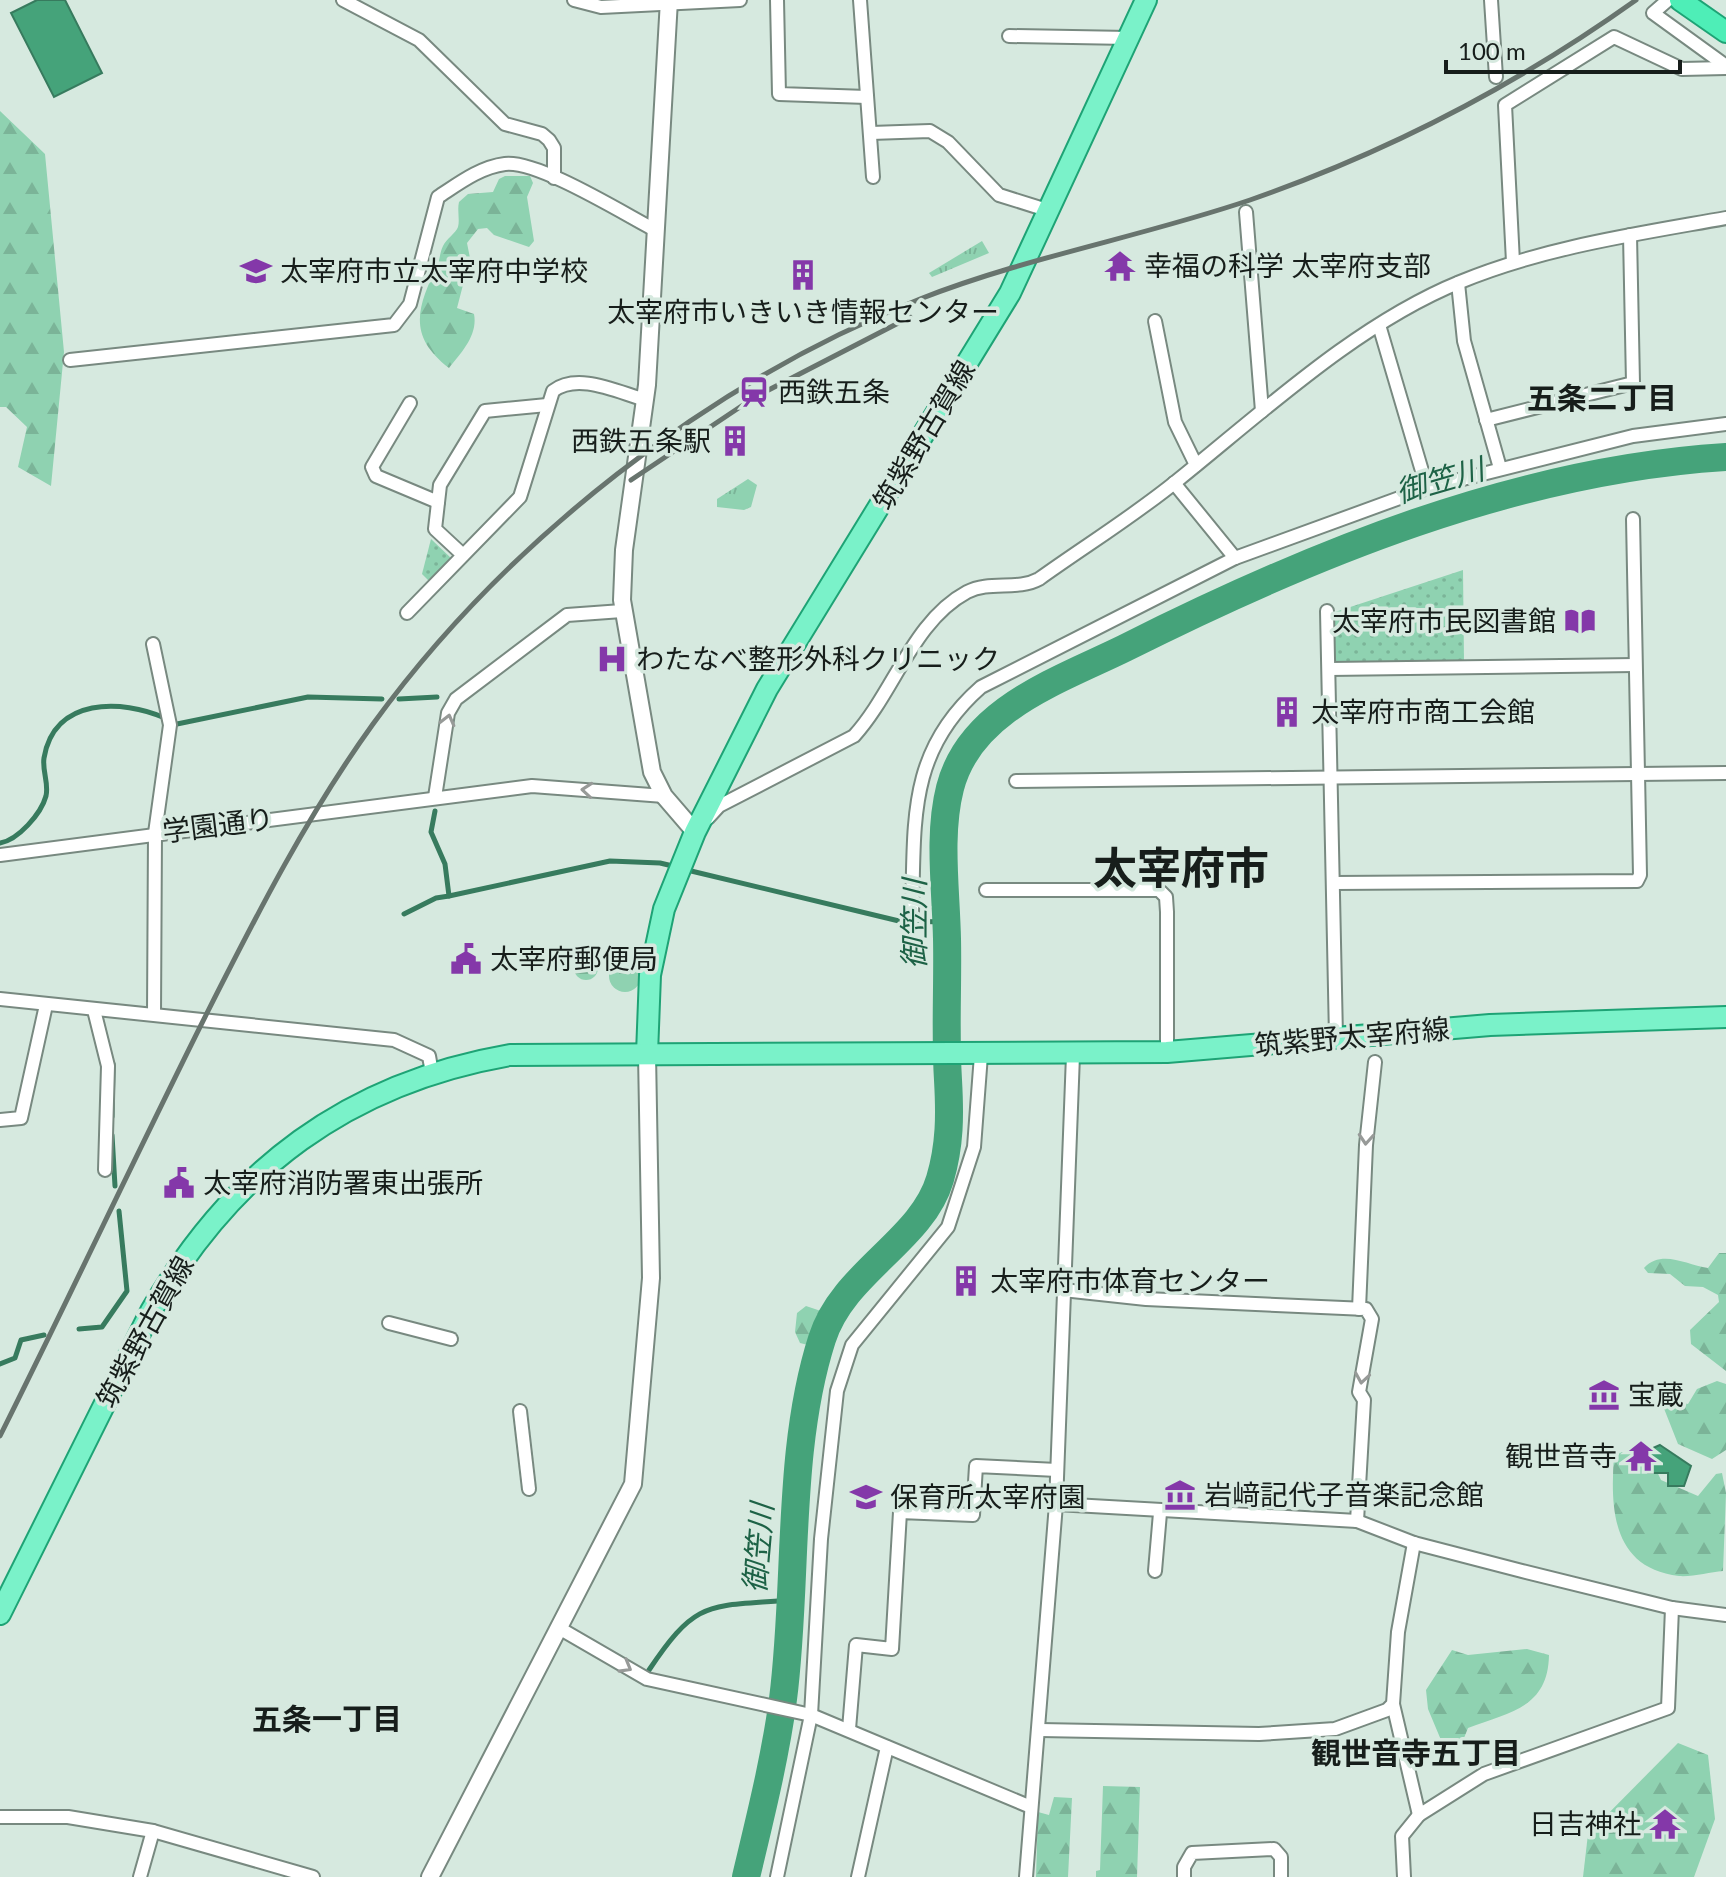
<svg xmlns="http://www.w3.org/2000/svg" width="1726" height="1877" font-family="Lato,'Noto Sans JP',sans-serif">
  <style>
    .grass { fill: url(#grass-tufts) }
    .forest { fill: url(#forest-firs) }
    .park { fill: url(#park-dots) }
    .water { fill: #45a37a; stroke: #377b5e; stroke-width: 2 }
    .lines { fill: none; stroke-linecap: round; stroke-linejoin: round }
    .stream { stroke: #377b5e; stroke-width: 5 }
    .river { stroke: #45a37a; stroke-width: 28 }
    .minor-casing { stroke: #788980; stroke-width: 16 }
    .tertiary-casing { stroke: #788980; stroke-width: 20 }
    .primary-casing { stroke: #1ea375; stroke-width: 24 }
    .trunk-casing { stroke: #1ea375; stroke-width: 24 }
    .minor { stroke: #fff; stroke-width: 12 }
    .tertiary { stroke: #fff; stroke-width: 16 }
    .primary { stroke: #7af2c9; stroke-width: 20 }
    .trunk { stroke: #4eeeb7; stroke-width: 20 }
    .rail { stroke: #68746e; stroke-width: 5 }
    .oneway { stroke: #979a98 }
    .labels { text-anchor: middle; stroke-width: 7; stroke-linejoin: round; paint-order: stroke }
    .poi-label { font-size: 28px; fill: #171e1b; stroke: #d6e9df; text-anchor: start }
    .street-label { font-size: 28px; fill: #171e1b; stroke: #d6e9df }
    .neighbourhood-label { font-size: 30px; font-weight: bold; fill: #171e1b; stroke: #d6e9df }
    .water-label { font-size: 30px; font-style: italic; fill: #1d6246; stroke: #d6e9df }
    .town-label { font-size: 44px; font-weight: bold; fill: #171e1b; stroke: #d6e9df }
  </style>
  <defs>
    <pattern id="grass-tufts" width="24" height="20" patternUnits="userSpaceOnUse" patternTransform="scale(2)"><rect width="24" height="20" fill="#8fd2b1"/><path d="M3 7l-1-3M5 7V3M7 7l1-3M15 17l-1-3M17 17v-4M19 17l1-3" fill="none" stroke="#7bb498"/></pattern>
    <pattern id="forest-firs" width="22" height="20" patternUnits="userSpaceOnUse" patternTransform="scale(2)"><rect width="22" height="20" fill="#8fd2b1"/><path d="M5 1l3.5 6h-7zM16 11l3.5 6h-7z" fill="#7bb498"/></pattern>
    <pattern id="park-dots" width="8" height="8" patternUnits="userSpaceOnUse" patternTransform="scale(2)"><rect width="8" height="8" fill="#8fd2b1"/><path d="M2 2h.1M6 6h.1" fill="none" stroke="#7bb498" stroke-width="1.8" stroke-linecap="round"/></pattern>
  </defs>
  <rect width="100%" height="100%" fill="#d6e9df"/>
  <g class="grass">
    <path d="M982,241L989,253L932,277L929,273Z"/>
    <path d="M748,479L757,485L751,507L744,510L717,507V499Z"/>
  </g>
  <g class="forest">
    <path d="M0,111L45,154L64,352L51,486L18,467L27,427L6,407H0Z"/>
    <path d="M505,176H530L533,183L527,197L534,241L529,247L494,235L487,228L478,229L467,243L470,258L457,308L474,314C478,335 462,352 449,368C406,335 418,306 438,264C440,258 440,252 443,246C446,239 456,233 458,227C460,220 457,210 459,202L468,194L493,192L499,179Z"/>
    <circle cx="586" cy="968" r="12"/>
    <circle cx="625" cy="976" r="16"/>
    <path d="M1719,1253H1726V1371L1691,1344L1690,1330L1719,1302L1718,1295L1703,1287L1685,1286L1670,1274L1648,1273L1644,1268C1662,1249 1686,1265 1708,1268Z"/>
    <path d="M806,1306L824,1312L832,1323L831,1332L818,1336L814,1352L809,1350L808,1345L800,1343L795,1332L797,1313Z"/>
    <path d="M1717,1381L1726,1384V1450L1712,1459L1678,1444L1663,1406L1668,1399L1688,1404L1697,1389Z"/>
    <path d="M1622,1452L1651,1459L1661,1480L1698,1496L1716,1474L1722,1473L1726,1493L1723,1571C1710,1572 1693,1577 1679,1576C1613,1568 1610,1511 1614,1456Z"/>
    <path d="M1527,1649L1549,1655C1548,1708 1510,1712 1468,1728L1462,1743L1446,1752L1428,1709L1426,1690L1452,1650L1468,1655Z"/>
    <path d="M1678,1743L1708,1755L1715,1819L1694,1877H1583L1588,1834Z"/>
    <path d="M1103,1786L1140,1787L1137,1877H1096V1871L1100,1870Z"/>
    <path d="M1054,1797L1072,1798L1068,1877H1036L1038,1812L1049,1815Z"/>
  </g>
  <g class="park">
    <path d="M431,539L452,559L429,581L422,574Z"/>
    <path d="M1463,570L1464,662L1340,665L1333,658L1332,613Z"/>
  </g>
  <g class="water">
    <path d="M37,0H65L102,73L54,97L11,13Z"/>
    <path d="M1660,1445L1691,1466L1684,1486H1668V1473H1648L1643,1467L1644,1452Z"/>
  </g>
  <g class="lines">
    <g class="stream">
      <path d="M399,699L437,697"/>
      <path d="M177,724L308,697L382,699"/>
      <path d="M435,811L431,832L445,864L449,896L610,861L660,863L677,867"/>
      <path d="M0,843C18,840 41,814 46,796C49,783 42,771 44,758C54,697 122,699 165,718"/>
      <path d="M687,870L899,921L946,922"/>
      <path d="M404,914L436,898L449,896"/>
      <path d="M112,1117L113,1064"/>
      <path d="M112,1135L115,1186"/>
      <path d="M79,1329L102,1327L127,1291L119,1211"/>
      <path d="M0,1364L15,1358L21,1340L44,1335"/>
      <path d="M649,1670C697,1598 708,1607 790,1600"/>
    </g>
    <path class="river" d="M746,1877C760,1818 775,1759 783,1699C798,1584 786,1451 822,1339C843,1272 922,1241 940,1179C950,1145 950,1115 948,1080C945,1033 948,986 947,939C946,890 938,835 950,788C970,709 1060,680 1125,648C1310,555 1516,470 1726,457"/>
    <defs>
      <g id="minor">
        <path d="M343,0L419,40L505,124L542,134L549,140L554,148V178"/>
        <path d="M574,0L601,7L740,0"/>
        <path d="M777,0L779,94L867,97"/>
        <path d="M860,0L873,177"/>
        <path d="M1491,0L1496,77"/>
        <path d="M1668,0L1653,13L1726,66"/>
        <path d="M1009,36L1129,38"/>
        <path d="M871,133L930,131L948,142L999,195L1050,211"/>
        <path d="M1246,212L1262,411"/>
        <path d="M1513,262L1505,105L1614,37L1682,69L1726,68"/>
        <path d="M1458,283L1464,341L1500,468"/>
        <path d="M1155,321L1175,422L1196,465"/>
        <path d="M1379,325L1427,488"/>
        <path d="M70,360L394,325L410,304L438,197C458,184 480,167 505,164C538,160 624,214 657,231"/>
        <path d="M410,403L372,467L376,476L438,502"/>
        <path d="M1486,420L1633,383L1630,235"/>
        <path d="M1174,483L1235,558"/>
        <path d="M463,555L435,529L440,485L485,411L547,405"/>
        <path d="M1327,611L1336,1037"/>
        <path d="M407,613L520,497L553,391C578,372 617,392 646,400"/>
        <path d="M153,644L170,725L155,833L154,1014"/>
        <path d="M1329,669L1635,665"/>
        <path d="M1016,781L1726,773"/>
        <path d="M435,797L448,713L456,699L567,615L622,611"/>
        <path d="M708,818L719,806L854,736C894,692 913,621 967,592C990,580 1017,591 1039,579C1085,546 1134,516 1178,480C1264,411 1357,324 1460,282C1545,247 1637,234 1726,218"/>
        <path d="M0,855L532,786L664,796"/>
        <path d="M1334,883L1637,881L1640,875L1633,519"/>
        <path d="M986,890H1159L1166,897L1167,912V1052"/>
        <path d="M912,912C915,821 907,752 981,687L1235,558L1427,488L1633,436L1726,424"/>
        <path d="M0,999L394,1040L429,1056L432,1073"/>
        <path d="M94,1010L108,1066L105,1170"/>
        <path d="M0,1120L21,1118L46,1005"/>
        <path d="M1063,1290L1146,1299L1366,1309L1372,1319L1359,1392L1364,1400L1357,1521"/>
        <path d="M1359,1309L1366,1145L1375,1062"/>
        <path d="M389,1323L451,1339"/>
        <path d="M520,1411L529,1489"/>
        <path d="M1056,1504L1357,1521L1414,1543L1522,1571L1672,1608L1726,1615"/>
        <path d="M1155,1571L1160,1513"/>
        <path d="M559,1628L647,1679L811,1715L1031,1807"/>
        <path d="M1393,1704L1419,1815L1484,1774L1668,1708L1672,1608"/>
        <path d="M849,1729L856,1645L892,1649L900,1512L973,1515L976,1466L1057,1470"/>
        <path d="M1040,1730L1259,1734L1335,1729L1387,1710L1393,1704L1398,1632L1414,1543"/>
        <path d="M0,1817H68L153,1831L313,1877"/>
        <path d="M140,1877L153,1831"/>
        <path d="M777,1877L811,1715L821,1539L837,1391L852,1345L948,1227L974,1147L981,1055"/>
        <path d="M858,1877L887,1747"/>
        <path d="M1026,1877L1056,1504L1073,1055"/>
        <path d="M1184,1877V1867L1192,1853L1274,1849L1281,1857V1877"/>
        <path d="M1404,1877L1402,1836L1419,1815"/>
      </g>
      <g id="tertiary">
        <path d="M669,0L647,385L624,550L622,600L652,772L664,796L695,832"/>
        <path d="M430,1877L633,1484L651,1278L647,1054"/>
      </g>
      <g id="primary">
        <path d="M647,1054L650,975L664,909L695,832L767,689L1010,293L1146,0"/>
        <path d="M0,1614L151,1311C233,1169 348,1083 510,1055L1167,1052L1490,1025L1726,1017"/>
      </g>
      <path id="trunk" d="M1680,0L1726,32"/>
    </defs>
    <use href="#minor" class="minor-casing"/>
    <use href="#tertiary" class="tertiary-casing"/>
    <use href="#primary" class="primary-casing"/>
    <use href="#trunk" class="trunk-casing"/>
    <use href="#minor" class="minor"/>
    <use href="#tertiary" class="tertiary"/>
    <use href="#primary" class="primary"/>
    <use href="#trunk" class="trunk"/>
    <g class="rail">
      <path d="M631,480L755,397L910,317"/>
      <path d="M0,1436C70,1296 137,1153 207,1013C257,914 308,814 373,724C506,541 709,382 920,299C1027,257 1141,237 1250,200C1388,152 1517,85 1636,0"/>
    </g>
  </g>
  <defs><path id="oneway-chevron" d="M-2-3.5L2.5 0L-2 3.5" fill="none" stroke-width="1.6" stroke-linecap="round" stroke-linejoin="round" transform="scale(2)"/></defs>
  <g class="oneway">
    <use href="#oneway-chevron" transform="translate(448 720) rotate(-76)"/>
    <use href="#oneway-chevron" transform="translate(587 790) rotate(-175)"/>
    <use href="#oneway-chevron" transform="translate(1366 1139) rotate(94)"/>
    <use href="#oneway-chevron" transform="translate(1362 1378) rotate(99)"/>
    <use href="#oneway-chevron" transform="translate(626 1667) rotate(30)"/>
  </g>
  <defs>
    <symbol id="temple-bare" viewBox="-9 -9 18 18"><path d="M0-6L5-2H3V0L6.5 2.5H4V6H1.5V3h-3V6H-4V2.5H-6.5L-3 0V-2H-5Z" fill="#8438a9" stroke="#d6e9df" stroke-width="2.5" paint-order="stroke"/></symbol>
    <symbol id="school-bare" viewBox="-9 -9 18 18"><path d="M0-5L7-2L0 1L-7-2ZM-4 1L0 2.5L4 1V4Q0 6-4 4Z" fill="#8438a9" stroke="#d6e9df" stroke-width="2.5" paint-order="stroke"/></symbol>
    <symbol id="building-bare" viewBox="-9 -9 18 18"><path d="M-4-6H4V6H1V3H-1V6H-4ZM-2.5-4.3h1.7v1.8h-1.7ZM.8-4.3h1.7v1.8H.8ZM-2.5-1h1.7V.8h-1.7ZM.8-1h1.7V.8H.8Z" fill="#8438a9" stroke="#d6e9df" stroke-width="2.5" paint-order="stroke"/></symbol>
    <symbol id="station-bare" viewBox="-9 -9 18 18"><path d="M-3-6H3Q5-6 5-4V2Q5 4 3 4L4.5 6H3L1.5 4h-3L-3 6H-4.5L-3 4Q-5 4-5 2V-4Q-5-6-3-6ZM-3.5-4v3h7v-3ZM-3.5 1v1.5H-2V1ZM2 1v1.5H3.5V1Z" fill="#8438a9" stroke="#d6e9df" stroke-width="2.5" paint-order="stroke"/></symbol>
    <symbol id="library-bare" viewBox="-9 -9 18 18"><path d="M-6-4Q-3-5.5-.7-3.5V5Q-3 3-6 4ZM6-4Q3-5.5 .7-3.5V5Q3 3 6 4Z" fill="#8438a9" stroke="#d6e9df" stroke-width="2.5" paint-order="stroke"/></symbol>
    <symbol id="hospital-bare" viewBox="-9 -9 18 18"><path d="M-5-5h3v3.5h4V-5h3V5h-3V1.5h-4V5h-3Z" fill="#8438a9" stroke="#d6e9df" stroke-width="2.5" paint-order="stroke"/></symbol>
    <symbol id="civic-bare" viewBox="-9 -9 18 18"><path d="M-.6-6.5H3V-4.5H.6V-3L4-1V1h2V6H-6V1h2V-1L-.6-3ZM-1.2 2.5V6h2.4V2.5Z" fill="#8438a9" stroke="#d6e9df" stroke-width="2.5" paint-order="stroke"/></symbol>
    <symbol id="museum-bare" viewBox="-9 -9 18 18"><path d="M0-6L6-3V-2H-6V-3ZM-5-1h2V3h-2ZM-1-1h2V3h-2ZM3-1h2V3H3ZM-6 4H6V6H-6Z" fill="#8438a9" stroke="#d6e9df" stroke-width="2.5" paint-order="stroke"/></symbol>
  </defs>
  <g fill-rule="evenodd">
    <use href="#temple-bare" x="1098" y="244" width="44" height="44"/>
    <use href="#school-bare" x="234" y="249" width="44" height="44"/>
    <use href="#building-bare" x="781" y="253" width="44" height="44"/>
    <use href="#station-bare" x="732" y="370" width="44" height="44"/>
    <use href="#building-bare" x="713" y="419" width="44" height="44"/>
    <use href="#library-bare" x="1558" y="599" width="44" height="44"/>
    <use href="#hospital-bare" x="590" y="637" width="44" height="44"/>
    <use href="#building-bare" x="1265" y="690" width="44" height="44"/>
    <use href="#civic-bare" x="444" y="937" width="44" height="44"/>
    <use href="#civic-bare" x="157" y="1161" width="44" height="44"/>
    <use href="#building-bare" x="944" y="1259" width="44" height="44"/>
    <use href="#museum-bare" x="1582" y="1373" width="44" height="44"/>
    <use href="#temple-bare" x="1619" y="1434" width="44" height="44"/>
    <use href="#museum-bare" x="1158" y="1473" width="44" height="44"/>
    <use href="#school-bare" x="844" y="1475" width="44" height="44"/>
    <use href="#temple-bare" x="1643" y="1802" width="44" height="44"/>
  </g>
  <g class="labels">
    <g class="poi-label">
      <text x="1144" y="276">幸福の科学 太宰府支部</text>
      <text x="280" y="281">太宰府市立太宰府中学校</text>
      <text x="803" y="322" text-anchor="middle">太宰府市いきいき情報センター</text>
      <text x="778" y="402">西鉄五条</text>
      <text x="711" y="451" text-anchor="end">西鉄五条駅</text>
      <text x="1556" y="631" text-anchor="end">太宰府市民図書館</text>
      <text x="636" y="669">わたなべ整形外科クリニック</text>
      <text x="1311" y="722">太宰府市商工会館</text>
      <text x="490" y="969">太宰府郵便局</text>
      <text x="203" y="1193">太宰府消防署東出張所</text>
      <text x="990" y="1291">太宰府市体育センター</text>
      <text x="1628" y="1405">宝蔵</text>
      <text x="1617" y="1466" text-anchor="end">観世音寺</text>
      <text x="1204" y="1505">岩﨑記代子音楽記念館</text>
      <text x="890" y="1507">保育所太宰府園</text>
      <text x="1641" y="1834" text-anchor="end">日吉神社</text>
    </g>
    <g class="street-label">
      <text transform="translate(924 435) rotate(-59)" y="10">筑紫野古賀線</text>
      <text transform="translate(218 825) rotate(-7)" y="10">学園通り</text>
      <text transform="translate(1352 1037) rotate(-5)" y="10">筑紫野太宰府線</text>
      <text transform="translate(145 1332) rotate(-61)" y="10">筑紫野古賀線</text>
    </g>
    <g class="neighbourhood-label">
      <text x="1602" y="409">五条二丁目</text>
      <text x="327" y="1730">五条一丁目</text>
      <text x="1416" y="1764">観世音寺五丁目</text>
    </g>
    <g class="water-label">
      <text transform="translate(1440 481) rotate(-16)" y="10">御笠川</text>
      <text transform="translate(915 924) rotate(-90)" y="10">御笠川</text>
      <text transform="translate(759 1548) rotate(-85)" y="10">御笠川</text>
    </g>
    <g class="town-label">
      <text x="1181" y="884">太宰府市</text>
    </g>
  </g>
  <path d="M1446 60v12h234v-12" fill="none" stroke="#171e1b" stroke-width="4"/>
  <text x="1458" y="60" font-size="24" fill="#171e1b" stroke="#d6e9df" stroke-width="6" paint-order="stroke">100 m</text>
</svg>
